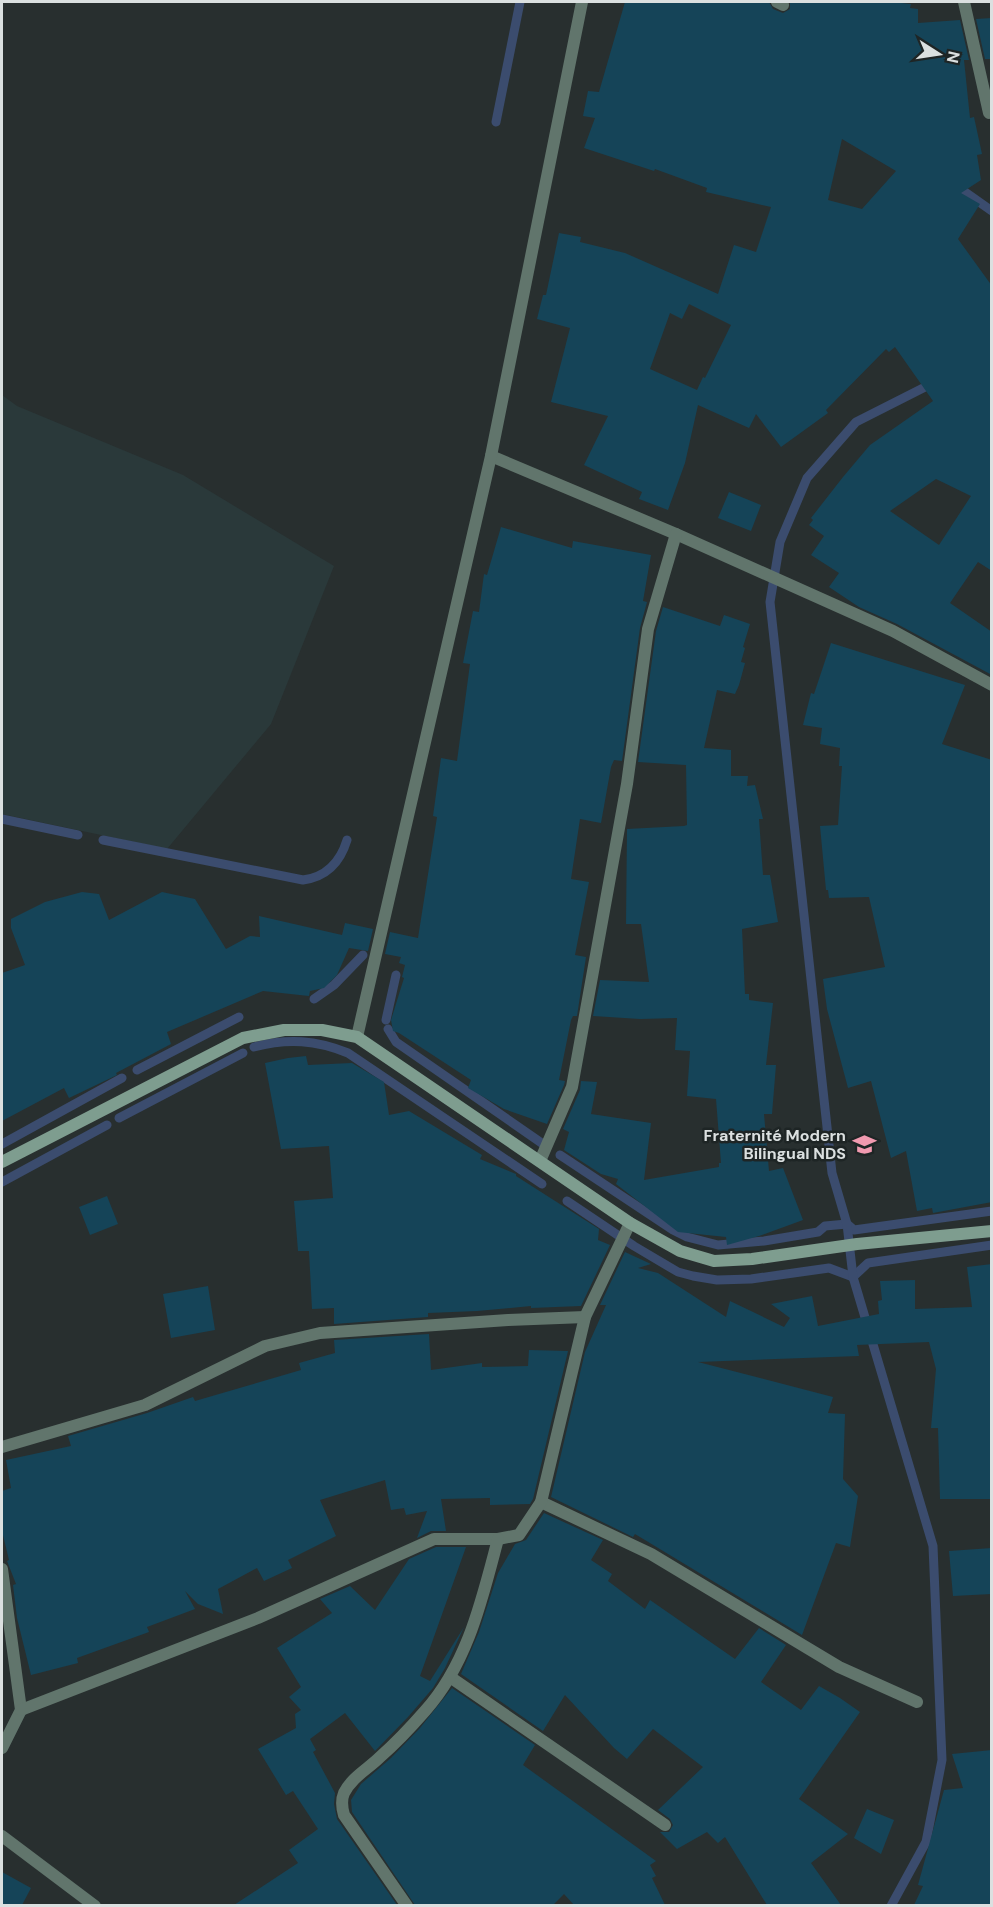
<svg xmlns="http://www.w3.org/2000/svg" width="993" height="1907" font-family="'DM Sans',sans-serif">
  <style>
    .built { fill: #2a393a }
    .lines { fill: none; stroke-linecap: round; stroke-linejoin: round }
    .stream { stroke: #3b4c6e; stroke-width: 9 }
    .building { fill: #154458; fill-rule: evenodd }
    .street { stroke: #61756c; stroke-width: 12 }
    .secondary { stroke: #7e9d8f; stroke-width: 12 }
    .labels { text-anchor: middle; stroke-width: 5; stroke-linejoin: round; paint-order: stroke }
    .poi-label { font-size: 16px; font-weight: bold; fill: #dbe0e0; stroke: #1e2525; text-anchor: end }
  </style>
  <rect width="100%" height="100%" fill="#282f2f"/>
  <path class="built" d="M2,395L17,406L183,475L334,566L271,724L167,849L2,814Z"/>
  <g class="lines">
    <g class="stream">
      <path d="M496,122L520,2"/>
      <path d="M955,185L992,211"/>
      <path d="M2,819L78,835"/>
      <path d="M103,840L303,880C326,877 340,863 347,840"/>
      <path d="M314,999L334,985L363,955"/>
      <path d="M386,1020L396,975"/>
      <path d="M388,1029L396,1042L543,1144"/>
      <path d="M254,1047C288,1038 316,1040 348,1053L542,1184"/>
      <path d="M137,1070L239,1017"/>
      <path d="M119,1118L243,1053"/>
      <path d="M2,1144L122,1078"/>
      <path d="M560,1155L673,1230L687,1237L718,1245L764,1241L818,1232L825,1226L847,1224L854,1230L992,1211"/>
      <path d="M2,1182L107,1125"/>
      <path d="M567,1201L634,1246L678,1272L693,1276L717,1280L751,1279L829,1268L853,1277L868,1263L992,1245"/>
      <path d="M891,1906L926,1842L942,1760L933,1546L853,1277L847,1224L832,1173L770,602L780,542L807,478L856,422L933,383"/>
    </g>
  </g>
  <g class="building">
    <path d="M625,2H769L773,9L783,13L790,9V2H892L911,4L910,8L918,9V23L960,20L969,60H964L970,118L974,117L982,154L977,155L981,180L961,193L980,204L958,239L992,286V571L978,562L950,603L992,632V675L897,624L859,607L829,587L839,573L811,555L824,536L809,525L813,520L811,518L843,477L870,445L933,401L895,347L889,352L886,349L826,410L828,413L781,447L756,414L749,428L698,405L685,463L668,510L639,499L642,492L584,465L608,416L551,402L570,328L537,319L543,295H546L559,233L581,237L580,242L625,253L718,294L734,245L756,252L771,207L706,192L707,188L655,169L654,171L584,148L595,118L583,116L588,91L599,92ZM842,139L896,171L862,209L828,200ZM689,304L731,325L705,378L703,377L697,390L650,369L670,313L682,319ZM936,479L971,496L939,545L890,511Z"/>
    <path d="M992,18V59H985L976,19Z"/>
    <path d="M729,492L761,505L751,531L718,518Z"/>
    <path d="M501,527L572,548L573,541L651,555L643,601L647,602L640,628L622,761L614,760L611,767L601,823L580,819L571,879L589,882L575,955L586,957L577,1016H573L571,1020L559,1080L565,1081L564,1085L547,1124L504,1109L468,1088L471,1080L399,1033L393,1031L391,1020L404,978L402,977L405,965L399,963L401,957L385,954L390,932L418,938L437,817L433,816L441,758L457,761L470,664L463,663L473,611L479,612L484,574L487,575Z"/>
    <path d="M663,607L720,626L724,615L750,624L743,647L745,648L741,662L745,663L739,685L735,694L717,690L704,748L731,750V776H748L747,786L755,785L763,819H759L763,875H770L778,922L742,929L745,994H749V1000L773,1003L766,1065H776L772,1114H764L769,1171L783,1168L803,1220L759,1236L727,1245L726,1237L678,1232L616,1184L618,1179L601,1174L564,1150L569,1132L563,1129L580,1090L581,1081L597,1082L591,1114L651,1123L644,1180L719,1167V1163H721L716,1099L687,1096L690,1051L675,1050L677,1018L640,1019L593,1016L600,980L649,982L641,924H626L627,829L684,826L687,825L686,765L638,762L656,631Z"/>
    <path d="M831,643L965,685L942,744L992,760V1202L933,1213L932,1208L917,1211L906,1151L891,1158L871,1081L848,1088L827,1009L823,979L885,967L869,897L829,898L828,890H826L820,826L838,825L842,766H839L840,748L820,744L822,728L803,725L811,693L814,694Z"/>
    <path d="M82,892L99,894L109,920L162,892L195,899L226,949L250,936L260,937L259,916L342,935L345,923L373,929L368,951L349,948L337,975L324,988L310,991L309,996L263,991L167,1032L171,1044L116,1073L117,1075L69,1098L64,1088L2,1121V973L25,965L11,928V919L45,902Z"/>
    <path d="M306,1056L308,1065L352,1063L384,1082L389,1115L409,1111L482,1155L480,1159L516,1174V1176L599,1229L598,1240L610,1245L581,1306L531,1308V1306L477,1311L428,1313V1317L334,1324V1308L312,1309L309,1251H298L294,1201L333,1198L329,1146L281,1149L265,1063L288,1058Z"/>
    <path d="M107,1196L118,1224L90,1235L79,1207Z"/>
    <path d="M625,1252L651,1264L638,1268L658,1273L726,1317L730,1301L784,1327L790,1318L771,1304L812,1296L818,1326L879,1314L878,1301L882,1300L880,1281L915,1280V1309L972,1307L967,1267L992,1264V1499H940L938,1428H931L936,1369L929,1342L857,1345L859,1356L698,1362L833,1397L828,1413L845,1414L843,1479L858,1496L850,1547L836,1543L802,1635L635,1534L633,1537L551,1497L585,1352L606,1305H600Z"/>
    <path d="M208,1286L215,1330L171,1338L163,1294Z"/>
    <path d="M429,1334L431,1370L482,1363V1367L528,1366L529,1350L568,1351L533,1499L530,1504L490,1505V1498L441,1499L446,1531H431L417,1538L427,1511L406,1515L404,1508L391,1510L385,1480L320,1500L336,1536L288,1560L292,1568L264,1581L257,1568L218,1589L223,1614L198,1604L185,1591L195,1609L147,1627L149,1632L77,1658L78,1663L31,1675L17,1618L13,1585L16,1584L7,1561L9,1560L2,1531V1491L11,1488L6,1460L71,1446L68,1436L147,1413L193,1397L195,1401L301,1370L299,1363L335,1353L334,1340Z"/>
    <path d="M544,1513L603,1540L591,1560L612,1574L608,1581L645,1609L650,1600L735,1659L759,1628L786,1645L761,1682L801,1710L819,1686L840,1698L860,1712L799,1799L848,1834L811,1863L841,1905H767L725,1837L718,1843L707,1832L677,1849L660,1832H669L673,1825L670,1819L658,1810L703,1767L653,1729L627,1759L614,1748L565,1695L543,1731L461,1674L479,1632L498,1573L515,1544L526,1540Z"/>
    <path d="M436,1547H466L420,1676L430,1681L464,1627L445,1668L433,1688L408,1717L375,1751L345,1713L310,1739L316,1750L313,1752L335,1793L334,1804L337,1819L397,1905H234L298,1863L289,1850L318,1829L293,1791L286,1795L258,1749L296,1728L295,1714L301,1710L289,1697L301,1687L277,1648L332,1613L320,1599L350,1586L375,1610L409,1559Z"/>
    <path d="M992,1548V1594L953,1596L949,1551Z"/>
    <path d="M452,1688L535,1745L523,1765L656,1861L650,1865L656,1876L652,1878L665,1905H574L564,1894L553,1905H415L352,1812L351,1800L361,1784L391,1758L420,1728Z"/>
    <path d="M992,1750V1905H914L923,1886L918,1885L944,1790L963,1788L952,1754Z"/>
    <path d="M867,1809L894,1820L881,1854L854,1838Z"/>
    <path d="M2,1872L31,1888L22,1905H2Z"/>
  </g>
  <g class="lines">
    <g class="street">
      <path d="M777,2L783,5"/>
      <path d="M964,2L989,113"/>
      <path d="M491,456L676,534L893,631L992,685"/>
      <path d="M357,1037L491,456L582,2"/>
      <path d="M540,1161L572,1087L627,784L648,629L676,534"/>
      <path d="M2,1447L145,1405L265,1346L320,1333L508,1320L585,1317"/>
      <path d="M541,1502L651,1554L839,1667L917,1702"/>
      <path d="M2,1569L21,1710L2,1748"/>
      <path d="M450,1677L665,1825"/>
      <path d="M21,1710L258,1618L434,1539H498L519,1535L541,1502L585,1317L630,1223"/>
      <path d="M2,1836L95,1906"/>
      <path d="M407,1906L344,1815C342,1808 341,1800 344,1793C352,1777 368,1769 380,1757C396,1743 411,1727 425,1711C468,1663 482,1599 498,1539"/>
    </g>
    <path class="secondary" d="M2,1162L243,1038L284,1030H322L357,1037L630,1223L680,1251L714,1261L752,1259L857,1244L992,1231"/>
  </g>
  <defs>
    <symbol id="school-bare" viewBox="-9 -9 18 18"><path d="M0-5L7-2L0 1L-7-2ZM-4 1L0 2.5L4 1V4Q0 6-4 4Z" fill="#f19ab0" stroke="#1e2525" stroke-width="2.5" paint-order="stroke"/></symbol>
  </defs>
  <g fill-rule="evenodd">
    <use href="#school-bare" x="848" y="1128" width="33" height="33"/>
  </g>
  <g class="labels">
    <g class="poi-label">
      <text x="846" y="1141">Fraternité Modern<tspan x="846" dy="18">Bilingual NDS</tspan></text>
    </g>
  </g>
  <rect width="993" height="1907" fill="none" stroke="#dbe0e0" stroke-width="6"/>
  <g transform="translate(939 54) rotate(102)" stroke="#1e2525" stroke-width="4.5" paint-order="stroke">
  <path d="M0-4.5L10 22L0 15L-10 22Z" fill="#dbe0e0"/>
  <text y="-9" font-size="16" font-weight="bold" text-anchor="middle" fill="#dbe0e0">N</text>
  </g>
</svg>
